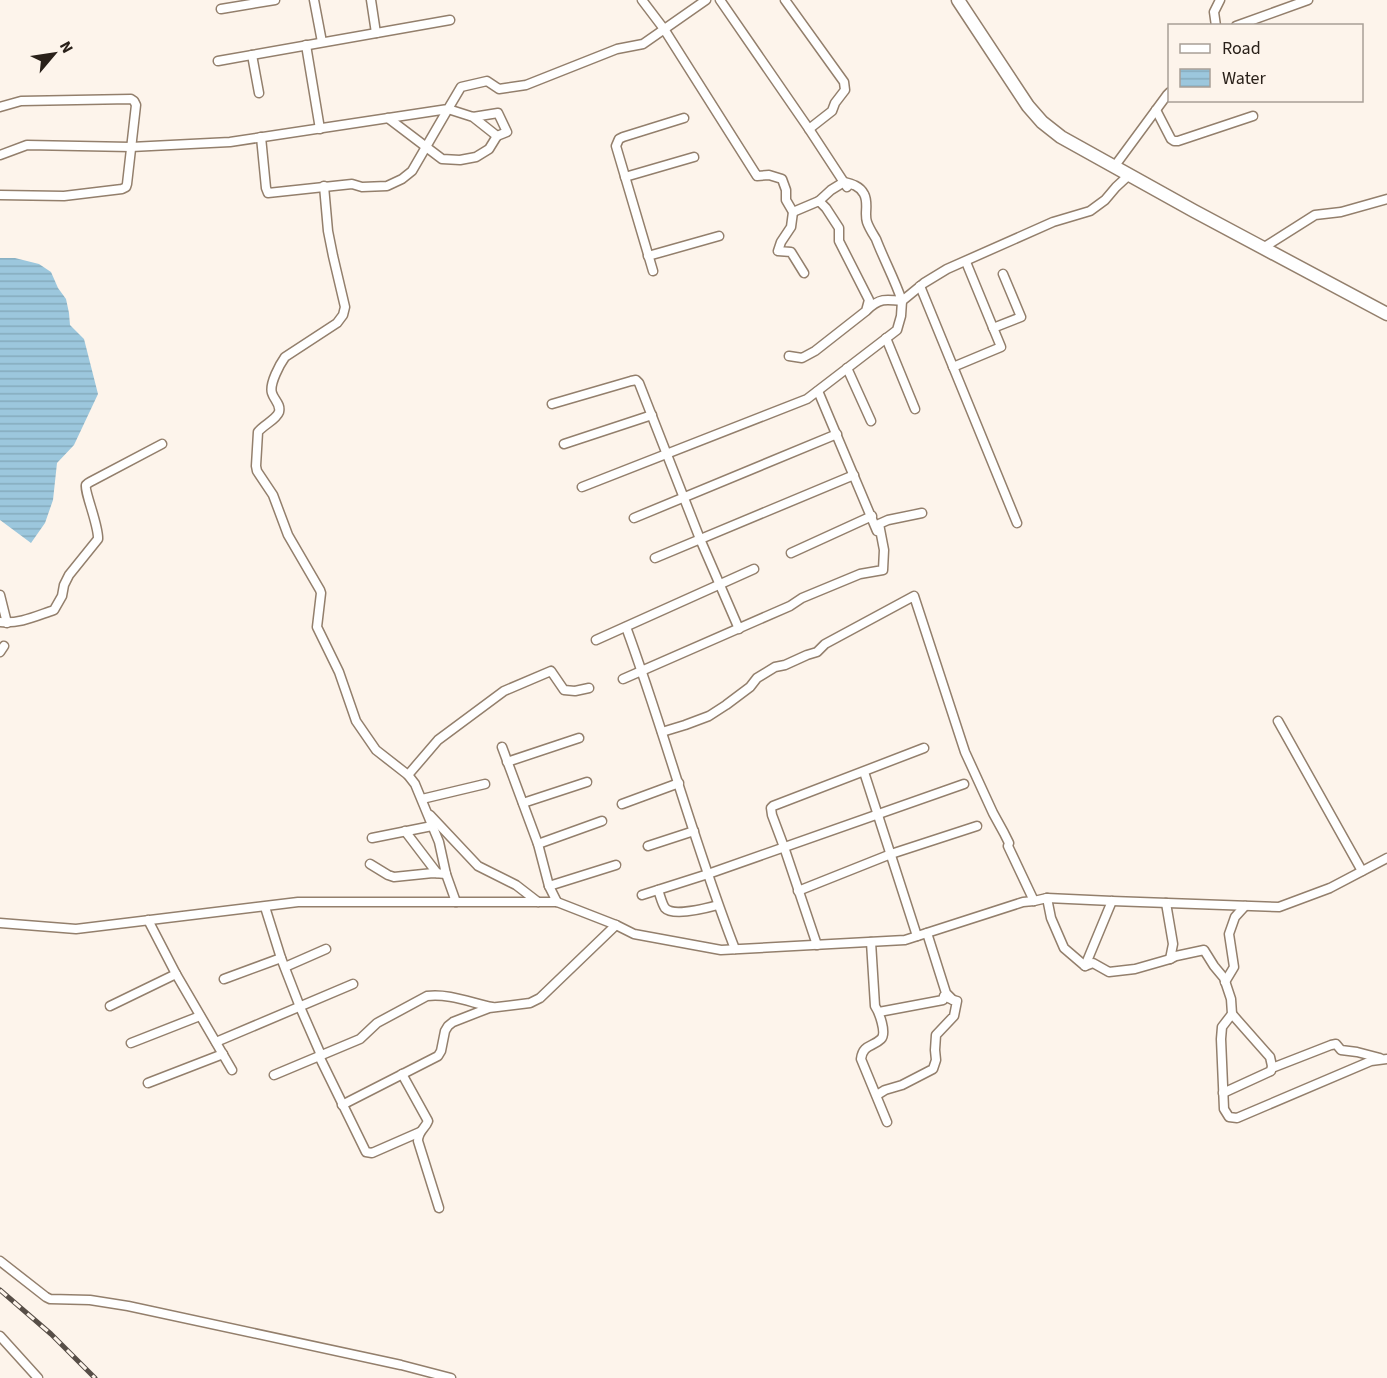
<svg xmlns="http://www.w3.org/2000/svg" width="1387" height="1378" font-family="'Source Sans 3',sans-serif">
  <style>
    .water { fill: url(#water-rules) }
    .lines { fill: none; stroke-linecap: round; stroke-linejoin: round }
    .street-casing { stroke: #937f6c; stroke-width: 11 }
    .secondary-casing { stroke: #937f6c; stroke-width: 15 }
    .street { stroke: #fff; stroke-width: 8 }
    .secondary { stroke: #fff; stroke-width: 12 }
    .rail-casing { stroke: #574e47; stroke-width: 5 }
    .rail { stroke: #fdf4eb; stroke-width: 3; stroke-dasharray: 9; stroke-linecap: butt }
  </style>
  <defs>
    <pattern id="water-rules" width="6" height="5" patternUnits="userSpaceOnUse" patternTransform="scale(1.5)"><rect width="6" height="5" fill="#9cc7dd"/><path d="M0 2.5h6" fill="none" stroke="#86abbd"/></pattern>
  </defs>
  <rect width="100%" height="100%" fill="#fdf4eb"/>
  <path class="water" d="M0,258H15L39,264L51,272L58,288L66,299L69,313L70,325L84,339L98,394L74,445L57,463L53,500L45,523L31,543L0,520Z"/>
  <g class="lines">
    <defs>
      <g id="street">
        <path d="M314,0L322,42"/>
        <path d="M371,0L376,33"/>
        <path d="M642,0L664,29L757,176L769,175L782,179L786,190V200L793,212L791,227L781,242L778,251L791,252L804,273"/>
        <path d="M720,0L809,129L847,187"/>
        <path d="M785,0L844,82L845,90L835,103L832,111L809,129"/>
        <path d="M221,9L275,0"/>
        <path d="M1216,26L1214,12L1220,0"/>
        <path d="M1236,26L1308,0"/>
        <path d="M306,45L320,129"/>
        <path d="M252,55L259,93"/>
        <path d="M218,61L450,20"/>
        <path d="M0,107L21,101L131,99L134,101L136,105L127,184L126,187L122,189L64,196L0,195"/>
        <path d="M1156,110L1171,139L1174,141H1178L1253,116"/>
        <path d="M388,118L442,159L460,160L476,157L489,149L497,136"/>
        <path d="M261,137L266,188L268,193L352,184L362,187L387,186L402,179L412,171L448,109L473,117L498,113L507,132L497,136L473,117"/>
        <path d="M0,155L27,145L131,147L230,142L448,109L461,87L487,81L499,89L526,85L617,49L643,44L706,0"/>
        <path d="M1114,167L1167,95L1170,92"/>
        <path d="M625,177L694,157"/>
        <path d="M324,186L328,231L333,256L345,307L343,315L337,323L285,357C280,364 269,384 272,393C274,400 281,404 279,412C276,420 263,425 258,432L256,466L257,471L273,495L288,535L320,590L321,593L317,627L339,672L356,721L376,750L408,775L415,784L439,842L446,874L456,902"/>
        <path d="M819,201L831,190L844,182C852,184 860,186 864,194C869,203 864,214 867,222C869,228 873,234 876,239C884,260 895,280 902,301C886,299 879,298 867,310"/>
        <path d="M1263,248L1315,215L1341,212L1387,199"/>
        <path d="M648,256L719,236"/>
        <path d="M653,271L616,146L619,139L623,137L684,118"/>
        <path d="M920,286L1017,523"/>
        <path d="M993,328L1021,317L1003,274"/>
        <path d="M886,338L915,409"/>
        <path d="M789,356L802,358L815,351L866,311L869,300L839,241V228L826,208L819,201L793,212"/>
        <path d="M953,367L1001,347L966,262"/>
        <path d="M847,368L871,421"/>
        <path d="M818,391L877,531"/>
        <path d="M552,404L631,381L636,380L639,383L700,539L739,629"/>
        <path d="M564,444L652,415"/>
        <path d="M582,487L807,399L897,330L901,316L902,301L924,283L947,269L1053,222L1090,211L1105,200L1116,187L1129,175"/>
        <path d="M634,518L837,434"/>
        <path d="M791,553L872,516"/>
        <path d="M655,558L854,475"/>
        <path d="M0,595L7,623"/>
        <path d="M0,622C20,624 36,616 54,610L62,596L64,585L69,575L98,539C99,526 84,491 86,485C87,484 88,483 90,482L162,444"/>
        <path d="M626,627C665,733 694,844 735,949"/>
        <path d="M596,640L754,569"/>
        <path d="M0,652L4,646"/>
        <path d="M623,679L790,606L802,598L860,574L883,570L884,550L879,524L888,520L922,513"/>
        <path d="M1278,721L1362,871"/>
        <path d="M662,732L685,725L709,716L726,705L750,687L757,678L775,667L785,665L807,655L817,652L825,644L914,596L965,752L993,813L1004,833L1009,843L1008,846L1034,901"/>
        <path d="M502,747L538,844L549,886L557,902"/>
        <path d="M507,762L579,738"/>
        <path d="M864,772L917,936"/>
        <path d="M408,775L438,740L504,691L551,671L564,690L575,691L589,688"/>
        <path d="M422,799L485,784"/>
        <path d="M523,803L587,782"/>
        <path d="M622,804L679,783"/>
        <path d="M430,815L478,866L516,885L538,902"/>
        <path d="M405,831L437,873"/>
        <path d="M372,838L432,826"/>
        <path d="M538,844L602,821"/>
        <path d="M648,846L694,831"/>
        <path d="M370,864L388,875L394,877L433,873L446,874"/>
        <path d="M549,886L616,865"/>
        <path d="M658,890C660,895 662,904 665,908C673,917 707,908 718,905"/>
        <path d="M798,891L891,854L977,826"/>
        <path d="M642,895L708,874L964,784"/>
        <path d="M1047,898L1051,918L1064,948L1085,966L1093,963L1109,972L1135,969L1170,959"/>
        <path d="M1166,903L1173,944L1170,959L1176,956L1204,950L1214,966L1224,978L1231,999L1232,1014L1222,1027L1221,1039L1224,1109L1229,1117L1237,1118L1371,1061L1387,1059"/>
        <path d="M265,907L281,958L300,1007L321,1055"/>
        <path d="M148,920L176,974L232,1070"/>
        <path d="M0,923L76,929L298,902H557L616,925L634,934L721,950L905,940L1023,902L1034,901L1047,898L1112,901L1279,907L1330,888L1387,858"/>
        <path d="M871,942L875,1006C879,1012 887,1033 881,1039C873,1047 863,1044 861,1059L887,1122"/>
        <path d="M817,945L784,847L772,815L771,808L773,806L924,748"/>
        <path d="M1085,966L1112,901"/>
        <path d="M285,967L326,949"/>
        <path d="M224,979L281,958"/>
        <path d="M1225,982L1234,967L1229,934L1235,917L1245,906"/>
        <path d="M110,1006L176,974"/>
        <path d="M879,1012L943,1000L944,996L953,1000L946,993L927,933"/>
        <path d="M216,1042L353,984"/>
        <path d="M131,1043L200,1016"/>
        <path d="M319,1056L366,1152L372,1153L420,1132"/>
        <path d="M1272,1068L1331,1045L1336,1044L1341,1050L1357,1052L1380,1058"/>
        <path d="M402,1074L428,1121C425,1129 418,1131 418,1141L439,1208"/>
        <path d="M274,1075L360,1039L377,1023L427,996C448,993 472,1003 492,1007"/>
        <path d="M148,1083L223,1054"/>
        <path d="M1223,1093L1271,1071L1272,1066L1270,1057L1232,1014"/>
        <path d="M877,1095L885,1090L902,1085L933,1069L936,1060L935,1050L936,1035L954,1016L957,1001L953,1000"/>
        <path d="M342,1105L438,1056L441,1051L445,1031L448,1026L453,1022L489,1008L530,1003L540,998L616,925"/>
        <path d="M0,1261L46,1297L50,1299L90,1300L128,1306L401,1365L451,1378"/>
        <path d="M0,1336L38,1378"/>
      </g>
      <path id="secondary" d="M958,0L1028,106L1042,122L1061,137L1194,211L1387,314"/>
    </defs>
    <use href="#street" class="street-casing"/>
    <use href="#secondary" class="secondary-casing"/>
    <use href="#street" class="street"/>
    <use href="#secondary" class="secondary"/>
    <defs>
      <path id="rail" d="M0,1290L51,1334L95,1378"/>
    </defs>
    <use href="#rail" class="rail-casing"/>
    <use href="#rail" class="rail"/>
  </g>
  <rect x="1168" y="24" width="195" height="78" fill="#fdf4eb" stroke="#a89f97" stroke-width="1.5"/>
  <rect x="1180" y="44" width="30" height="9" fill="#ffffff" stroke="#a89f97" stroke-width="1.5"/>
  <text x="1222" y="54" font-size="18" fill="#292019">Road</text>
  <rect x="1180" y="69" width="30" height="18" fill="url(#water-rules)" stroke="#a89f97" stroke-width="1.5"/>
  <text x="1222" y="84" font-size="18" fill="#292019">Water</text>
  <g transform="translate(54 54) rotate(61)" stroke="#fdf4eb" stroke-width="4.5" paint-order="stroke">
  <path d="M0-4.5L10 22L0 15L-10 22Z" fill="#292019"/>
  <text y="-9" font-size="16" font-weight="bold" text-anchor="middle" fill="#292019">N</text>
  </g>
</svg>
